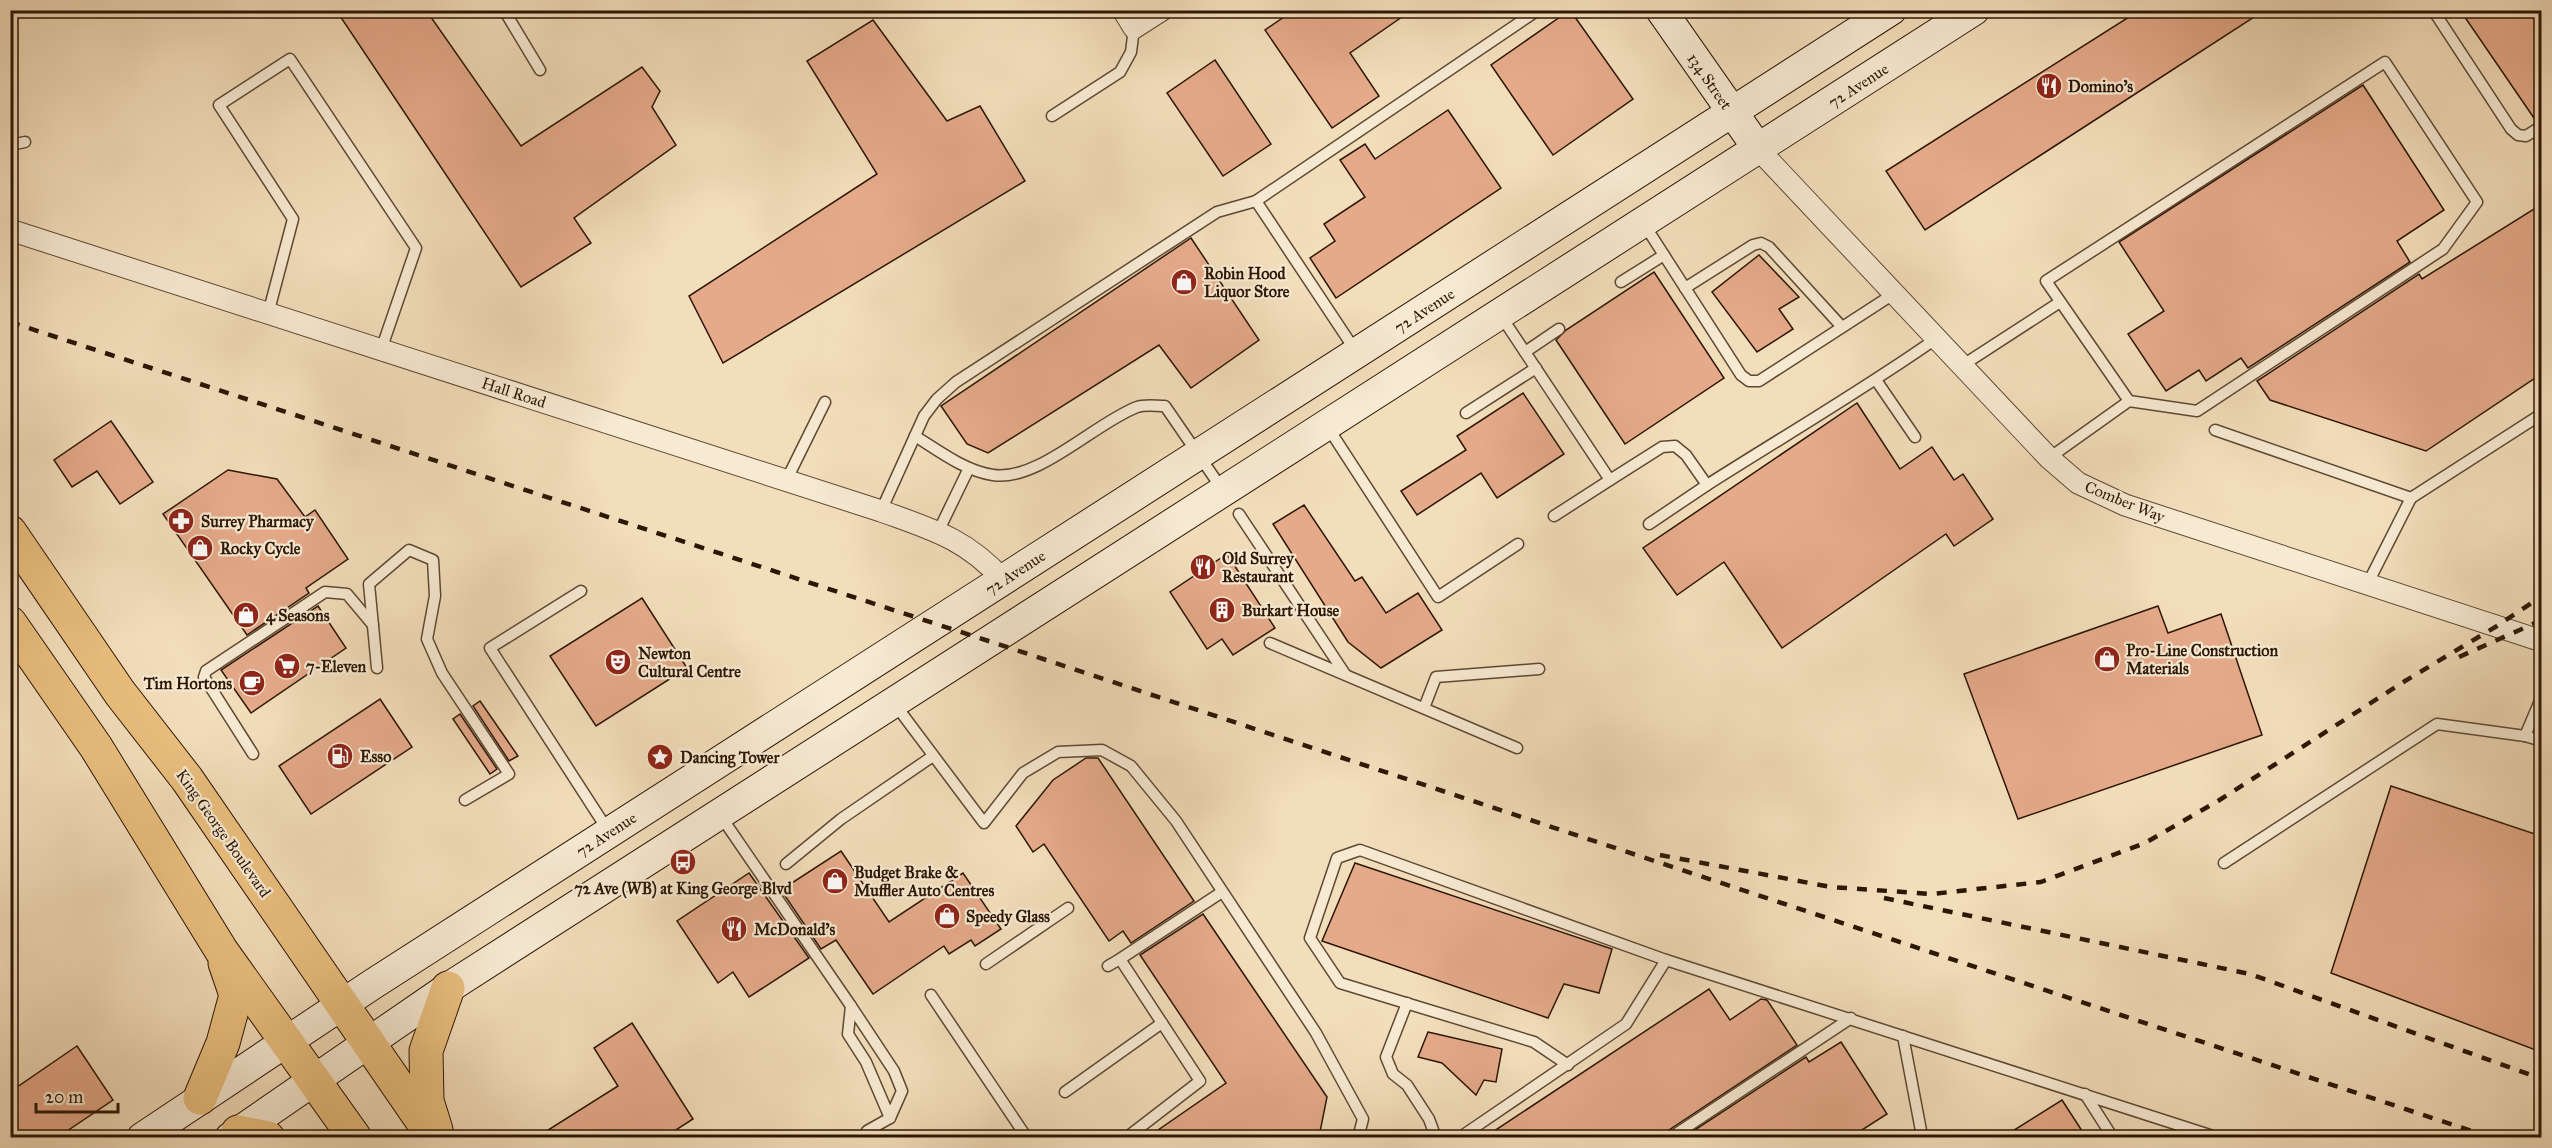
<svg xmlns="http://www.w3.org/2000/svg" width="2552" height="1148" font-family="'IM FELL Great Primer',serif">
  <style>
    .building { fill: #e5aa8a; stroke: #2c1605; stroke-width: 1.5 }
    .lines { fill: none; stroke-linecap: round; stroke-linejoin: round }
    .lane-casing { stroke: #5e4832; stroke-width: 13 }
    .street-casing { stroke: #5e4832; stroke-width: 23 }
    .secondary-casing { stroke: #2c1605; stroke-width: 32 }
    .primary-casing { stroke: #2c1605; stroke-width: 35 }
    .lane { stroke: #f7ead3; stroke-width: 10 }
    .street { stroke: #f7ead3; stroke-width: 21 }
    .secondary { stroke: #f7ead3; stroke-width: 30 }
    .primary { stroke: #eabf7e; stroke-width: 33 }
    .rail { stroke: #2c1605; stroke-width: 4.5; stroke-dasharray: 10 10; stroke-linecap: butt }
    .labels { text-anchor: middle; stroke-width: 4.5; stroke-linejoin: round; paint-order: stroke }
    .street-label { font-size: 16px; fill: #2c1605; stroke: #f7ead3 }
    .poi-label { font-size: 16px; font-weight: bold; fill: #2c1605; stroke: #f7ead3; text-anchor: start }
  </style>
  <rect width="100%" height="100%" fill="#f3debb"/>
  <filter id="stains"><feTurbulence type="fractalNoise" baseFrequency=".00333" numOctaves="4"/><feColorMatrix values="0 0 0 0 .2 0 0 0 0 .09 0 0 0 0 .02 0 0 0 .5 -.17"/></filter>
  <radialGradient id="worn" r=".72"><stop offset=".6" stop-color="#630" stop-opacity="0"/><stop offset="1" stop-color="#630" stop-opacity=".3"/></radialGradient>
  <g class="building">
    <path d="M336,10H426L521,146L642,67L660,91L652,107L676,145L574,218L591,243L521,287Z"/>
    <path d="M1294,10H1412L1350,53L1379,96L1332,128L1265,30Z"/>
    <path d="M1570,10L1633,99L1553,155L1491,65Z"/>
    <path d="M2140,10H2265L1925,230L1886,171Z"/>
    <path d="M2460,10H2541V119L2536,121Z"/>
    <path d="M873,20L947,121L980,106L1025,181L723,363L689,296L877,174L807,61Z"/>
    <path d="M1215,60L1271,144L1223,176L1167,93Z"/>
    <path d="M2363,85L2444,210L2397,241L2410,262L2248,368L2241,358L2206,381L2199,370L2166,391L2128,334L2164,311L2119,242Z"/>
    <path d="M1448,110L1501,188L1336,298L1310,258L1335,241L1324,224L1365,197L1340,160L1365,144L1375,159Z"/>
    <path d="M2534,209L2541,220V374L2426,451L2270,400L2257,381L2419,274L2422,279Z"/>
    <path d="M1191,238L1259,340L1191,388L1159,345L988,453L967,444L941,406Z"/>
    <path d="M1759,255L1799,297L1779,309L1793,329L1757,352L1712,292Z"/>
    <path d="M1654,272L1724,378L1625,444L1556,340L1566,330Z"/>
    <path d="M1523,393L1564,454L1497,498L1481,473L1417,515L1401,491L1466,450L1457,436Z"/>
    <path d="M1857,403L1900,469L1932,447L1954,480L1963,474L1993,519L1954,546L1946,534L1782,648L1724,562L1677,595L1643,548Z"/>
    <path d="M111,421L153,482L120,504L97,471L72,487L54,460Z"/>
    <path d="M228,470L277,479L305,517L315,510L348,559L306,588L309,593L247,635L163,514Z"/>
    <path d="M1304,505L1355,581L1362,577L1386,613L1418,593L1442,630L1381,668L1348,642L1273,524Z"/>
    <path d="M1227,554L1275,628L1233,655L1222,639L1207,649L1170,592Z"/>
    <path d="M642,598L687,668L596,726L550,656Z"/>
    <path d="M318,606L346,648L251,713L221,670Z"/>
    <path d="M2158,606L2168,633L2221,614L2262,735L2018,819L1964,674Z"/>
    <path d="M380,699L412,747L311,814L279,766Z"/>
    <path d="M480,701L518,756L509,761L473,706Z"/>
    <path d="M460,714L497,769L490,774L453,719Z"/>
    <path d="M1086,758H1098L1194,901L1131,943L1123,931L1109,941L1044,844L1033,852L1016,826L1053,780Z"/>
    <path d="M2391,786L2541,836V1052L2331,973Z"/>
    <path d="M841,851L889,922L963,873L1001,929L975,946L971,940L949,954L944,946L873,994L836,940L821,949L781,890Z"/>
    <path d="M1355,863L1612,949L1599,993L1564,984L1548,1018L1322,941Z"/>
    <path d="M749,873L809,958L749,997L733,972L718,983L677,921Z"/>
    <path d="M1203,914L1327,1097L1319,1137H1148L1226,1083L1140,955Z"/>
    <path d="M1709,989L1730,1020L1761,999L1767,1000L1797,1045L1666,1132L1663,1137H1485Z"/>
    <path d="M632,1023L693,1119L665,1137H537L618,1086L594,1048Z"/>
    <path d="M1428,1032L1502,1049L1496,1082L1484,1080L1476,1095L1442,1063L1418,1057Z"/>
    <path d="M1841,1042L1887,1114L1851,1137H1684L1806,1057L1809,1062Z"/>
    <path d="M77,1046L113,1100L58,1137H10V1092Z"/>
    <path d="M2062,1100L2086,1137H2003Z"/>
  </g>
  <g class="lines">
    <defs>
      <g id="lane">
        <path d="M504,10L540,70"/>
        <path d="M2433,10L2511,129L2518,135L2526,136L2542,126"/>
        <path d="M1052,116L1120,72L1131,52L1134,28"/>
        <path d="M10,145L25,142"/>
        <path d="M1256,201L1355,350"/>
        <path d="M1644,224L1741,375L1749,381H1759L1895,293"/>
        <path d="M1621,282L1664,255"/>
        <path d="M1685,288L1753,245L1761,243L1769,247L1842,327"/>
        <path d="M268,314L293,219L219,105L290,59L416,248L381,350"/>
        <path d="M1501,316L1610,480L1662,447L1675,446L1686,455L1707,485C1784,436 1863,390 1937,338"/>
        <path d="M1525,352L1559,329"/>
        <path d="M1963,365L2060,302"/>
        <path d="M1876,380L1915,437"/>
        <path d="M1466,413L1536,368"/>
        <path d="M1327,426L1438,597L1518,544"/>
        <path d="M2215,430L2411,498L2368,583"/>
        <path d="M915,436C939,451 965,471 993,475C1038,482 1095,423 1137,407C1145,404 1156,406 1165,406L1222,489"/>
        <path d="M2049,458L2129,401L2197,411L2443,249L2477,202L2385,62L2046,281L2129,401"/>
        <path d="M787,479L825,402"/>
        <path d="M2411,498L2540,415"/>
        <path d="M881,511L924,416L937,399L956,382L1217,212L1256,201L1538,10"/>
        <path d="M1239,514L1345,674"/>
        <path d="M1554,516L1610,480"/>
        <path d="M1649,524L1707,485"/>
        <path d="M938,532L969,468"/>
        <path d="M581,591L490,648L609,832"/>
        <path d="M1270,643L1517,748"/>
        <path d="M377,668L369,584L409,550L433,560L435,596L427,639L442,673L509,774L465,800"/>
        <path d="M894,703L984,823L1023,773L1058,752L1102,750L1131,766L1176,821L1316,1033L1363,1119L1358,1138"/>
        <path d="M1424,708L1436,677L1539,669"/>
        <path d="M2525,736L2542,741"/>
        <path d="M253,754L204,677L206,671L325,592L347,594L373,625"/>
        <path d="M720,815L851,1006L848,1034L866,1062L890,1118L867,1131"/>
        <path d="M2224,863L2437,724L2525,736L2542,696"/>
        <path d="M786,864L841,819L933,756"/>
        <path d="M1120,959L1222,892"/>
        <path d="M986,964L1068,908"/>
        <path d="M1108,966L1120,959L1200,1081L1126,1138"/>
        <path d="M931,995L1027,1138"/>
        <path d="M1407,1003L1386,1057L1393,1074L1407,1085L1429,1119L1436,1138"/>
        <path d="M851,1006L894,1071L902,1091L890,1118"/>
        <path d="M1903,1036L1922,1136L1920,1138"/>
        <path d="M1568,1065L1534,1042L1340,983L1310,938L1337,858L1360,850L1666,960L2219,1138"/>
        <path d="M1065,1092L1162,1023"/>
        <path d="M2085,1094L2113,1138"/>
        <path d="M1459,1138L1626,1024L1666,960"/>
        <path d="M1670,1138L1851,1018"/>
      </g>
      <g id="street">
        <path d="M1123,10L1134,28L1162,10"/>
        <path d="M1759,150L2049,458L2078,483L2125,505L2542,641"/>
        <path d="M10,230L881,511C931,529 967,539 1003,580"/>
      </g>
      <g id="secondary">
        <path d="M1661,10L1759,150"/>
        <path d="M142,1138L373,984L1891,10"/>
        <path d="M230,1138L448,988L1974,10"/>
      </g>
      <g id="primary">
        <path d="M10,532L120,693L187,779L434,1138"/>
        <path d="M10,623L96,747L221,950L355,1138"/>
        <path d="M200,1098L223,1043L236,995L225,963"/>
        <path d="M436,1130L427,1101L426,1051L448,988"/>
        <path d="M238,1132L268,1138"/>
      </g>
    </defs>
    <use href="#lane" class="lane-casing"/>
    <use href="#street" class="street-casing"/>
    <use href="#secondary" class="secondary-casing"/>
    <use href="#primary" class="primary-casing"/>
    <use href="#lane" class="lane"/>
    <use href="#street" class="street"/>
    <use href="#secondary" class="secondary"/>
    <use href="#primary" class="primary"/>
    <g class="rail">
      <path d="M10,322L1013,649L2493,1138"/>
      <path d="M2459,657L2542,620"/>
      <path d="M1660,855L1831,887L1932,894L2041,882L2145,843L2218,801L2405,681L2497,626L2542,596"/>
      <path d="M1884,898L2250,974L2542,1079"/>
    </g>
  </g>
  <defs>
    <symbol id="restaurant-disc" viewBox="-11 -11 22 22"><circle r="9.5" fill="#8f2418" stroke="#f7ead3"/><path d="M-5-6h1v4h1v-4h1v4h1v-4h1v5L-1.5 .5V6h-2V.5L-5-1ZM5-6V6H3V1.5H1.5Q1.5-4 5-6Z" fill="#fff"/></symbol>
    <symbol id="shop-disc" viewBox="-11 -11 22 22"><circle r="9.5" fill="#8f2418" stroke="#f7ead3"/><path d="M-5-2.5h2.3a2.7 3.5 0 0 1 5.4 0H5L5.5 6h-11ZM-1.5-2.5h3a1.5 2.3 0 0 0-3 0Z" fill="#fff"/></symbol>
    <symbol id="pharmacy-disc" viewBox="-11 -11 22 22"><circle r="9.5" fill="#8f2418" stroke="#f7ead3"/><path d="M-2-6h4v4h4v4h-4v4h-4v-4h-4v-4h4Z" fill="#fff"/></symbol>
    <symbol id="building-disc" viewBox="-11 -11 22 22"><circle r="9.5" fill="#8f2418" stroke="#f7ead3"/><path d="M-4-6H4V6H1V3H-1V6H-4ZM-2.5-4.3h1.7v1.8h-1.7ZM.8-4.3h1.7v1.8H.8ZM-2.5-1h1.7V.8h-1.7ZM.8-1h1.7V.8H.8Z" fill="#fff"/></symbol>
    <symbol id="theatre-disc" viewBox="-11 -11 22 22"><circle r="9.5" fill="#8f2418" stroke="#f7ead3"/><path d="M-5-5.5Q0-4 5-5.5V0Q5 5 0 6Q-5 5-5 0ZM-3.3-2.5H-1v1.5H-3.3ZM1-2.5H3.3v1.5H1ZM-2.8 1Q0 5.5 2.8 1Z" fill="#fff"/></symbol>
    <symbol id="supermarket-disc" viewBox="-11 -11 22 22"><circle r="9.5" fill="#8f2418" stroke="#f7ead3"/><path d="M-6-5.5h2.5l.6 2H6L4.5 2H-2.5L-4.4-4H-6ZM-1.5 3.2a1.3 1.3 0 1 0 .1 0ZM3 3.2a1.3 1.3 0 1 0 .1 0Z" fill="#fff"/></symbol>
    <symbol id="cafe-disc" viewBox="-11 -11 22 22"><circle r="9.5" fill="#8f2418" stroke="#f7ead3"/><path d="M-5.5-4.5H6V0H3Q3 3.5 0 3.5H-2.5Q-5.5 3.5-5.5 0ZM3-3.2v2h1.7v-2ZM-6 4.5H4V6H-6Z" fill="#fff"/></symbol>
    <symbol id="fuel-disc" viewBox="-11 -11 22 22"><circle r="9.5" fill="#8f2418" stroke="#f7ead3"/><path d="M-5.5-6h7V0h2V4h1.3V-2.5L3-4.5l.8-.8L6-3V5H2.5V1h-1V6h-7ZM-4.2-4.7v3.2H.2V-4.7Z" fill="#fff"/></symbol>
    <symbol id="sight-disc" viewBox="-11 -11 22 22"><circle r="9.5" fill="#8f2418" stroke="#f7ead3"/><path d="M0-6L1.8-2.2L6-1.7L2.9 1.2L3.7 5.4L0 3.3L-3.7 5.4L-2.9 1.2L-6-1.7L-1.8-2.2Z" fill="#fff"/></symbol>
    <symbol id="bus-disc" viewBox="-11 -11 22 22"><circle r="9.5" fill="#8f2418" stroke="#f7ead3"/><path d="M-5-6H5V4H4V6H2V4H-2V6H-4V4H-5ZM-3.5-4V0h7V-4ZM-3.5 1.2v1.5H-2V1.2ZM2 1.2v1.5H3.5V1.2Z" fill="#fff"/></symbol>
  </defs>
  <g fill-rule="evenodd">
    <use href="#restaurant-disc" x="2034" y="71" width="30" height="30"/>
    <use href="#shop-disc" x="1169" y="267" width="30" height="30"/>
    <use href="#pharmacy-disc" x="166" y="506" width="30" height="30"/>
    <use href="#shop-disc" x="185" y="533" width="30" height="30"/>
    <use href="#restaurant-disc" x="1188" y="552" width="30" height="30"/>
    <use href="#building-disc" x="1207" y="595" width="30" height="30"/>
    <use href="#shop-disc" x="231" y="600" width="30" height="30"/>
    <use href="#shop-disc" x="2092" y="644" width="30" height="30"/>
    <use href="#theatre-disc" x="603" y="647" width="30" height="30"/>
    <use href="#supermarket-disc" x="272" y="651" width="30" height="30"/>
    <use href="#cafe-disc" x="237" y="668" width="30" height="30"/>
    <use href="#fuel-disc" x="325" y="741" width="30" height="30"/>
    <use href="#sight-disc" x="645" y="742" width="30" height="30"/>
    <use href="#bus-disc" x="668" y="847" width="30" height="30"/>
    <use href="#shop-disc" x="820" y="866" width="30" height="30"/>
    <use href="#shop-disc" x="932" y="901" width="30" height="30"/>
    <use href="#restaurant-disc" x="719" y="914" width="30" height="30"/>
  </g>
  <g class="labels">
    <g class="street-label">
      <text transform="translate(1710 81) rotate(55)" y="6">134 Street</text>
      <text transform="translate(1858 85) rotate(-33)" y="6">72 Avenue</text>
      <text transform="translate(1424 310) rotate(-33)" y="6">72 Avenue</text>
      <text transform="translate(514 392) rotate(18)" y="6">Hall Road</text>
      <text transform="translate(2125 501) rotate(22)" y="6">Comber Way</text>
      <text transform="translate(1015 572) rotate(-33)" y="6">72 Avenue</text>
      <text transform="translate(224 833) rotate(55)" y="6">King George Boulevard</text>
      <text transform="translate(606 834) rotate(-33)" y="6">72 Avenue</text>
    </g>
    <g class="poi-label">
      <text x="2068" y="92">Domino's</text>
      <text x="1204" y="279">Robin Hood<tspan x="1204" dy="18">Liquor Store</tspan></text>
      <text x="201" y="527">Surrey Pharmacy</text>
      <text x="220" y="554">Rocky Cycle</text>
      <text x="1222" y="564">Old Surrey<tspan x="1222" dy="18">Restaurant</tspan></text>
      <text x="1242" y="616">Burkart House</text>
      <text x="266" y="621">4 Seasons</text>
      <text x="2126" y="656">Pro-Line Construction<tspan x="2126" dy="18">Materials</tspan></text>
      <text x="638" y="659">Newton<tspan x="638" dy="18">Cultural Centre</tspan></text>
      <text x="306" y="672">7-Eleven</text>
      <text x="232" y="689" text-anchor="end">Tim Hortons</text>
      <text x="360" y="762">Esso</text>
      <text x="680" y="763">Dancing Tower</text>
      <text x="854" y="878">Budget Brake &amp;<tspan x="854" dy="18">Muffler Auto Centres</tspan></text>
      <text x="683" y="894" text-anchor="middle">72 Ave (WB) at King George Blvd</text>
      <text x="966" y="922">Speedy Glass</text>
      <text x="754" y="935">McDonald's</text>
    </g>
  </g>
  <rect width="2552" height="1148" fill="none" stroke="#f3debb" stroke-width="36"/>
  <rect x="12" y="12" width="2528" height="1124" fill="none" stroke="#2c1605" stroke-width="3"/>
  <rect x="18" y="18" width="2516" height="1112" fill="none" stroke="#2c1605" stroke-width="1.5"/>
  <path d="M36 1103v9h82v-9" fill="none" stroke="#2c1605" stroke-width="3"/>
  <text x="45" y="1103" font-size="18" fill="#2c1605" stroke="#f7ead3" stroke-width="4.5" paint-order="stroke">20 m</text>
  <rect width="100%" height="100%" filter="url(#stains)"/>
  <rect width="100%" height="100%" fill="url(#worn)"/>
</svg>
